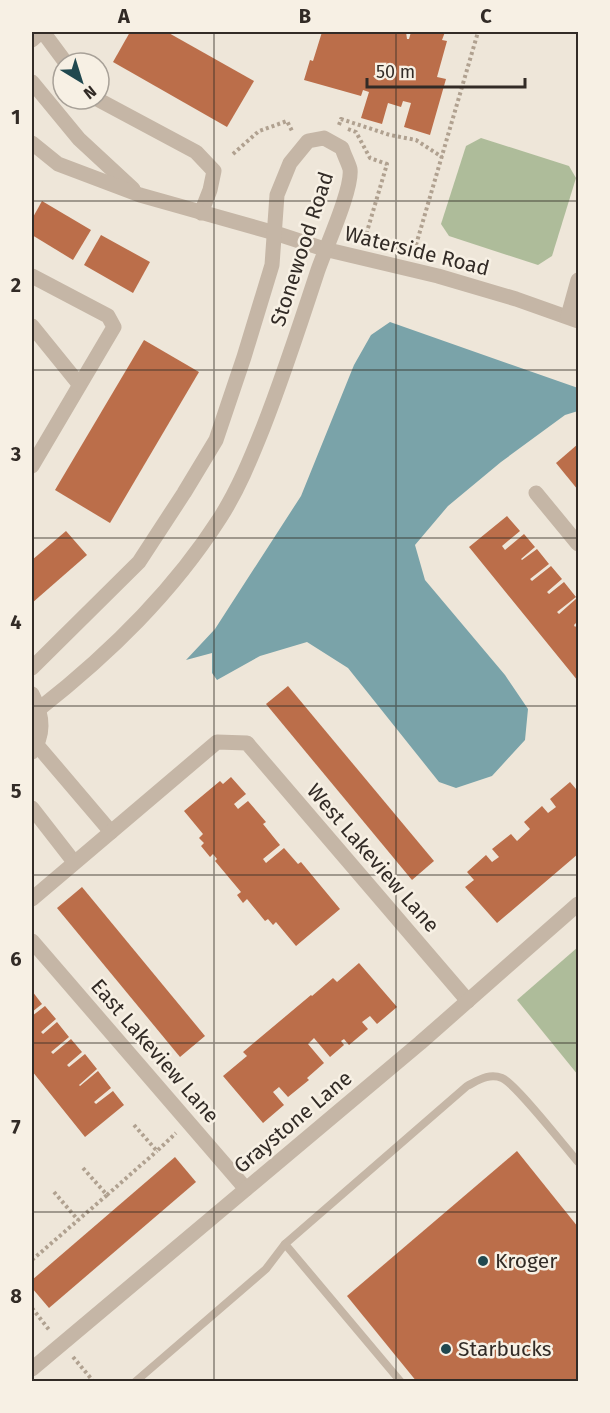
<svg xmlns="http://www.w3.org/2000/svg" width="610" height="1413" font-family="'Fira Sans',sans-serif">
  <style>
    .green { fill: #aebc9a }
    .water { fill: #7aa3a9 }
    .building { fill: #bb6e4a }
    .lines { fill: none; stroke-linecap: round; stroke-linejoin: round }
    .path { stroke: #b0a190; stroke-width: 4; stroke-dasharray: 3 3; stroke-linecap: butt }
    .lane { stroke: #c5b6a6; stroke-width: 8 }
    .street { stroke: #c5b6a6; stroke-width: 15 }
    .grid { fill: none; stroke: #322b26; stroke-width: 1.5; stroke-opacity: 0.55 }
    .poi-dot { fill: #20484f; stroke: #f7f0e4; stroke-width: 2 }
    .labels { text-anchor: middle; stroke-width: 5; stroke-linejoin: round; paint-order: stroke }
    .street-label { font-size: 21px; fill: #322b26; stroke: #f7f0e4 }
    .poi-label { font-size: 21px; fill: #322b26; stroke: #f7f0e4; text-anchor: start }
    .neatline { fill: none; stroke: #322b26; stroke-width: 2 }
    .grid-label { font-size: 20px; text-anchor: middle; font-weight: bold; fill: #322b26 }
  </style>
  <rect width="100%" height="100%" fill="#eee6d9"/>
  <g class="green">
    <path d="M481,138L569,166L576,178L552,256L538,265L449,236L441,224L466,146Z"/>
    <path d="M578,947V1075L517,1000Z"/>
  </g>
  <path class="water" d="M390,322L578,388V411L565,415L501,462L448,506L415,545L425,580L505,675L528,709L525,740L492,776L456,788L439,782L348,668L307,642L260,656L217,680L212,673V653L186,660L215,629L301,496L354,365L371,335Z"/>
  <g class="building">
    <path d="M130,32H167L254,81L227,127L113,62Z"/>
    <path d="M322,32H406L407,39H409L411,32H445L442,40L447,41L437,77L446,79L430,135L404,127L411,103L403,101L401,107L388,103L382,124L361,118L369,92L363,90L361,96L304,80L310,60L313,61Z"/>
    <path d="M42,201L91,230L73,260L32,235V219Z"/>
    <path d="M101,235L150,262L133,293L84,265Z"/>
    <path d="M144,340L199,372L110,523L55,490Z"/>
    <path d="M578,444V490L556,463Z"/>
    <path d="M507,516L520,531L502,546L505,550L524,534L535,547L521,559L522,560L537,549L549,564L530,579L532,581L551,566L562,579L547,592L549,594L564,582L576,597L557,612L559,614L577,598L578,600V621L574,625L575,627L578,624V681L469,547Z"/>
    <path d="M66,531L87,555L32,603V560Z"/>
    <path d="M288,686L434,861L412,880L266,704Z"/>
    <path d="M231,777L246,794L234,804L238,809L248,801L266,822L263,824L280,845L263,859L266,863L284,848L298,864L301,862L340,909L296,946L276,922L273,925L268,919L265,921L247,899L243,903L237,895L241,892L215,861L217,859L213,854L210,857L201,846L204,843L199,838L203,834L184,811L220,781L223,784Z"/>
    <path d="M570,782L576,789L578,786V854L497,923L465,887L474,880L467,872L486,855L492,862L499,857L492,849L511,834L517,841L530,829L524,822L542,806L548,813L556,807L550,799Z"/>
    <path d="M82,887L205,1036L180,1057L57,908Z"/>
    <path d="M359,963L397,1007L377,1024L370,1016L362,1022L368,1029L349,1045L344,1039L341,1041L344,1045L330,1057L314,1038L308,1044L324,1063L307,1078L309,1080L288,1097L279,1087L273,1092L284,1105L263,1123L223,1076L247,1056L243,1052L311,995L312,996L333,978L337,982Z"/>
    <path d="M32,991L42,1004L32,1012Z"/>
    <path d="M45,1006L56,1019L41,1032L43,1034L57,1022L69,1037L51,1052L53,1054L71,1039L82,1052L67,1065L69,1067L85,1054L97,1069L79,1085L80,1086L98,1071L111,1088L94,1102L96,1104L113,1091L124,1105L85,1137L32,1071V1016Z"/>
    <path d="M517,1151L578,1227V1382H417L347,1296Z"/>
    <path d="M175,1157L196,1182L49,1308L32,1288V1280Z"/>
  </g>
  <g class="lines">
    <g class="path">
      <path d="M339,125L341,119L390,135L416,140L442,157"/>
      <path d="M348,129L356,132L370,158L387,164L366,235"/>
      <path d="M233,154L259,131L287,121L293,133"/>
      <path d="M416,245L478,32"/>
      <path d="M134,1125L157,1151L176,1133"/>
      <path d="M83,1168L107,1195L157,1151"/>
      <path d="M54,1192L78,1220"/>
      <path d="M32,1260L107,1195"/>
      <path d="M32,1308L50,1331"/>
      <path d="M73,1357L94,1382"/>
    </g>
    <g class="lane">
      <path d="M285,1244L401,1382"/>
      <path d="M135,1382L266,1269L285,1244L467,1086C479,1080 489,1073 502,1078C515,1083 566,1148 578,1162"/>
    </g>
    <g class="street">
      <path d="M43,32L66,63"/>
      <path d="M32,40L41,32"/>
      <path d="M32,82L79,139L133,189"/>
      <path d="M97,99L196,152L214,171L210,190L201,213"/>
      <path d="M32,143L58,164L140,195L275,233L324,249L438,276L516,299L578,321"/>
      <path d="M32,276L108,316L114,327L32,466"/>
      <path d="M568,316L578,280"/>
      <path d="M32,326L79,384"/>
      <path d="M536,493L578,544"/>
      <path d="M32,668L139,562L184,493L216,440L244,357L272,265L277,195L290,163L308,141L324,138L342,148C344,155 348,162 350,169C353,189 324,251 317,273C300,325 283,377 263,428C251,458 238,490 220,518C172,593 109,654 39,709"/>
      <path d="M32,694C42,713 46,733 32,752"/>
      <path d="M37,745L111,832"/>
      <path d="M32,808L74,862"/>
      <path d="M32,899L217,742L247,743L468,1001"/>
      <path d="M32,941L246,1189"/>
      <path d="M32,1369L420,1043L578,904"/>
    </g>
  </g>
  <path class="grid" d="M214,32V1382M396,32V1382M32,201H578M32,370H578M32,538H578M32,706H578M32,875H578M32,1043H578M32,1212H578"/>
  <g class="poi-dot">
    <circle cx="483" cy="1261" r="6"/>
    <circle cx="446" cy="1349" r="6"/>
  </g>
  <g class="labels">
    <g class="street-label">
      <text transform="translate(302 249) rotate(-72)" y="7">Stonewood Road</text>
      <text transform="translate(417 251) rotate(14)" y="7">Waterside Road</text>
      <text transform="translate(373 858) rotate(49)" y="7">West Lakeview Lane</text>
      <text transform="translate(155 1051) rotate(49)" y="7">East Lakeview Lane</text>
      <text transform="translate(293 1122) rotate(-40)" y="7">Graystone Lane</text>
    </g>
    <g class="poi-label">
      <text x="495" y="1268">Kroger</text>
      <text x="458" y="1356">Starbucks</text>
    </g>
  </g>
  <rect width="610" height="1413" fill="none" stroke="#f7f0e4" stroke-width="66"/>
  <g transform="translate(81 81) rotate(142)"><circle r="28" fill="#f7f0e4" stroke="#a8a198" stroke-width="1.5"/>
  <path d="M0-4.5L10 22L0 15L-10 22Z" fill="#20484f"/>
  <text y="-9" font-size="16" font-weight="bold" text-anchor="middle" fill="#322b26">N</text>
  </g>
  <path d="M367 78v9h158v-9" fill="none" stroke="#322b26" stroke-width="3"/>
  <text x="376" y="78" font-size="18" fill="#322b26" stroke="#f7f0e4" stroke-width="4.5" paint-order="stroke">50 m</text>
  <rect x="33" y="33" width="544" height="1347" class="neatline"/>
  <g class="grid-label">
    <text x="124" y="23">A</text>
    <text x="305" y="23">B</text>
    <text x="486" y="23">C</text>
    <text x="16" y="124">1</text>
    <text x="16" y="292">2</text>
    <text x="16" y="461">3</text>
    <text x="16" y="629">4</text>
    <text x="16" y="798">5</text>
    <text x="16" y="966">6</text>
    <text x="16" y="1134">7</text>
    <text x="16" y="1303">8</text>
  </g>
</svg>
